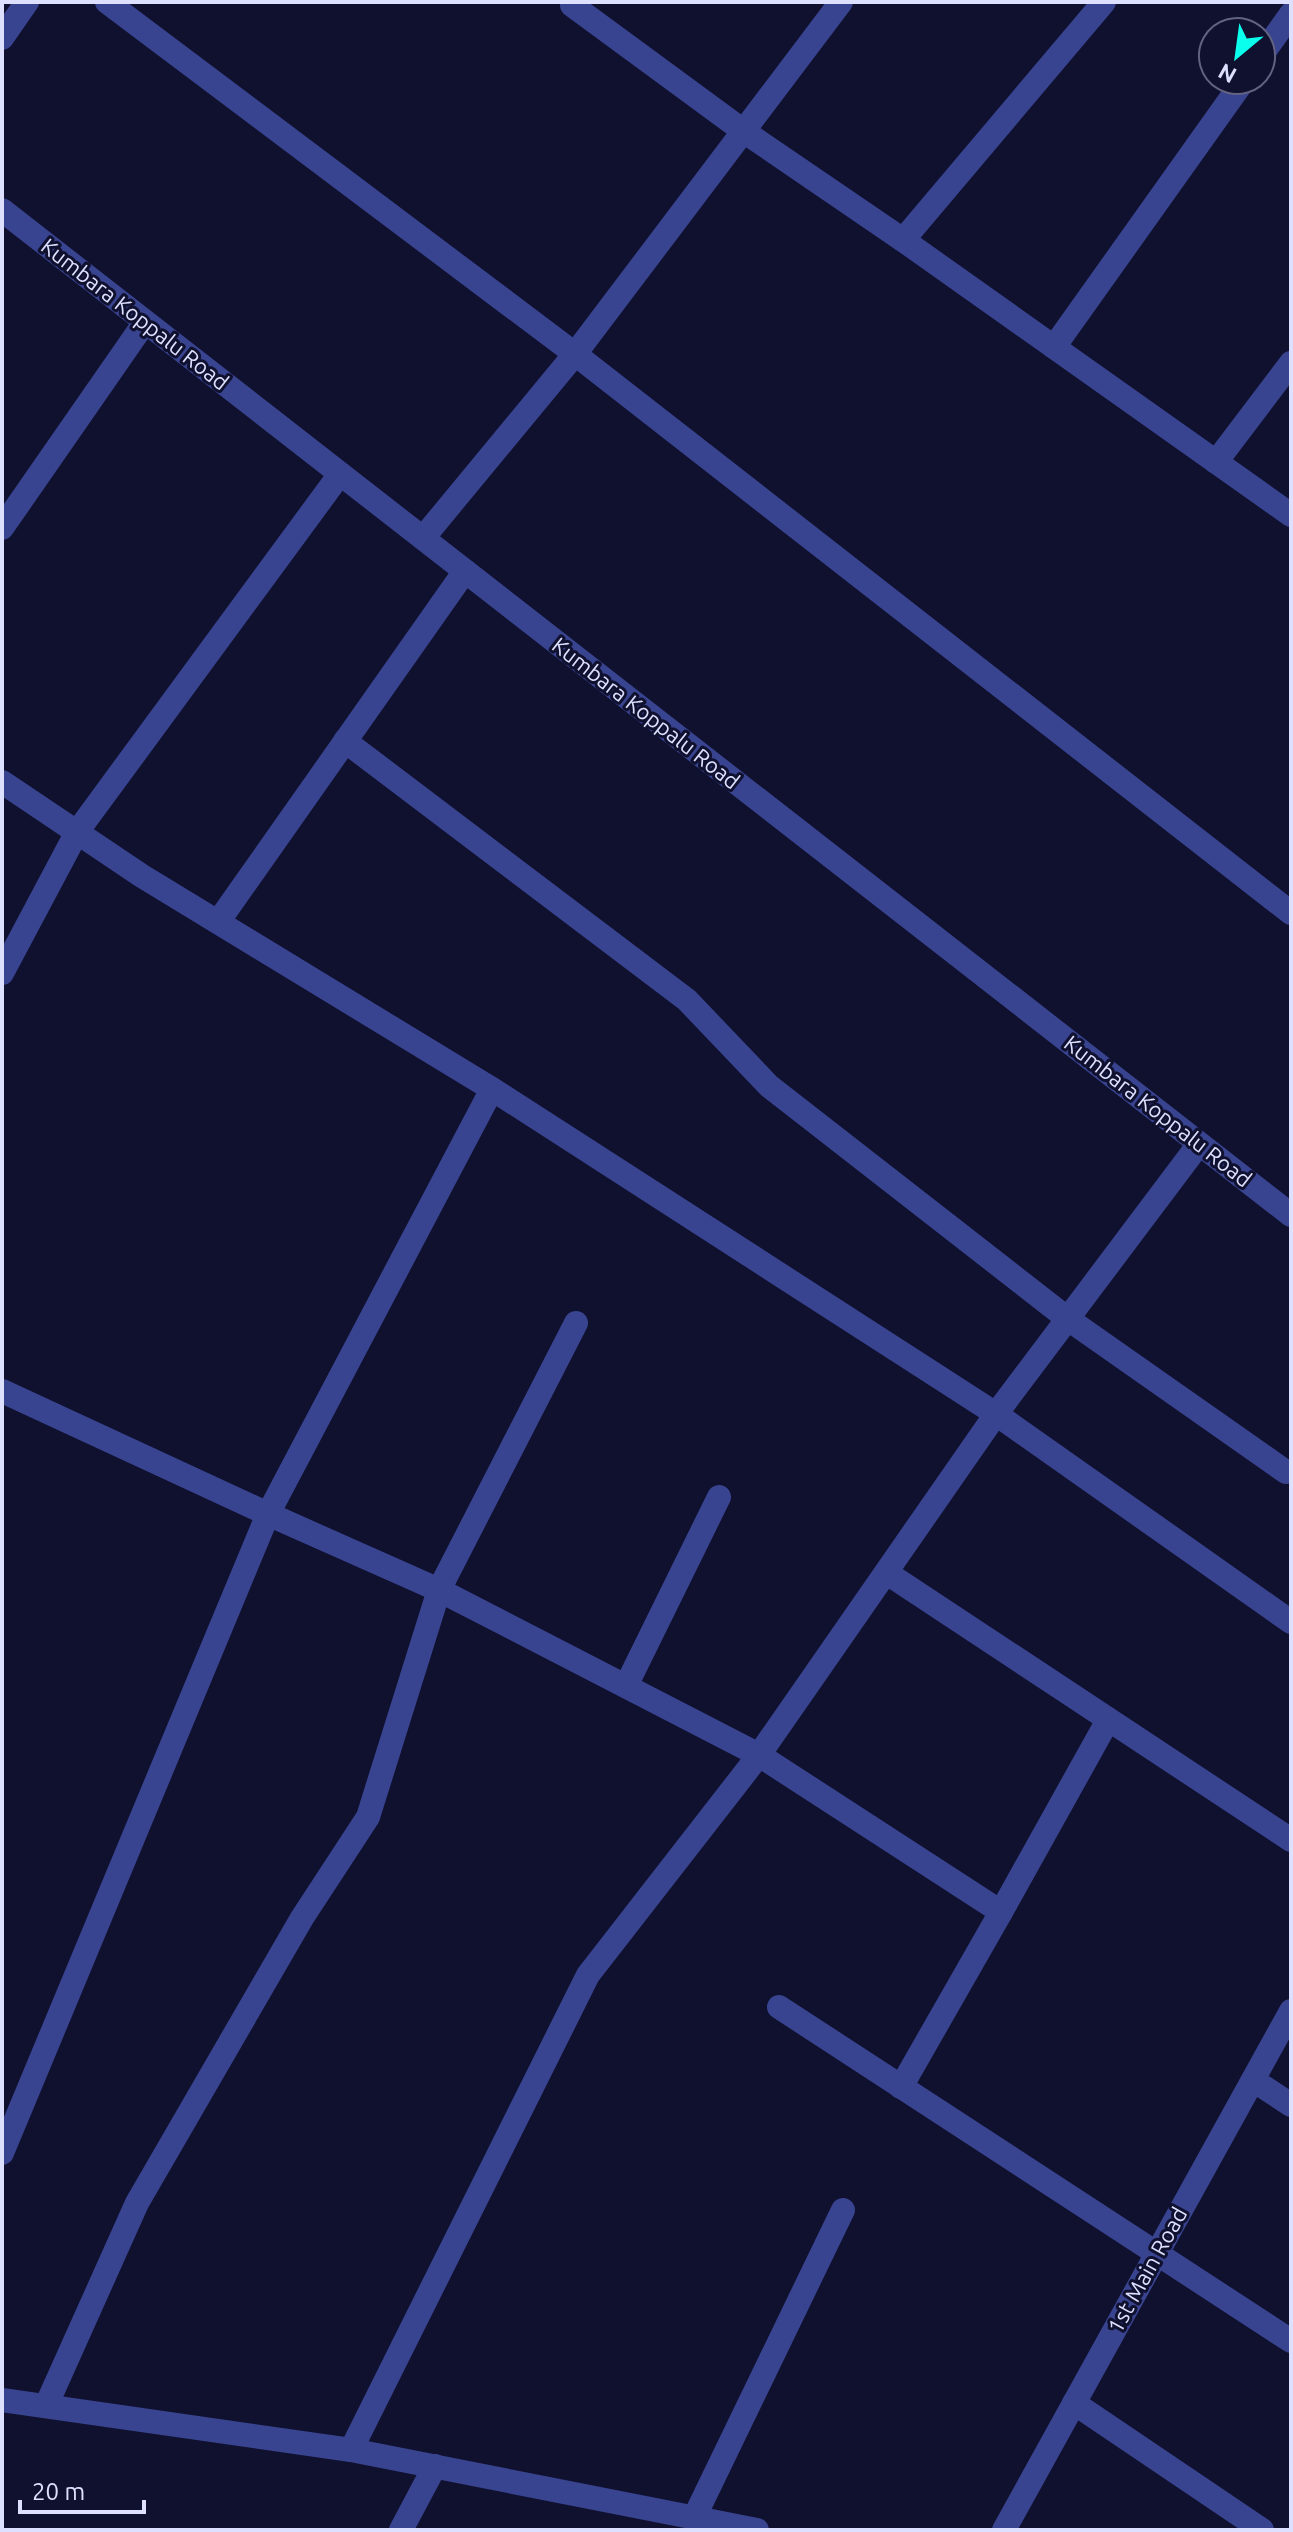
<svg xmlns="http://www.w3.org/2000/svg" width="1293" height="2532" font-family="Ubuntu,sans-serif">
  <style>
    .lines { fill: none; stroke-linecap: round; stroke-linejoin: round }
    .minor { stroke: #394490; stroke-width: 24 }
    .labels { text-anchor: middle; stroke-width: 6; stroke-linejoin: round; paint-order: stroke }
    .street-label { font-size: 22px; fill: #dee0ff; stroke: #10102f }
  </style>
  <rect width="100%" height="100%" fill="#10102f"/>
  <g class="lines">
    <g class="minor">
      <path d="M107,2L575,354L1291,913"/>
      <path d="M572,2V5L742,130L903,240L1291,515"/>
      <path d="M2,38L27,2"/>
      <path d="M1261,56L1291,14"/>
      <path d="M2,210L1291,1215"/>
      <path d="M903,240L1104,2"/>
      <path d="M1054,347L1244,80"/>
      <path d="M1216,462L1291,363"/>
      <path d="M2,528L145,322"/>
      <path d="M423,538L575,354L841,2"/>
      <path d="M345,741L687,1000L769,1086L1068,1319L1286,1472"/>
      <path d="M2,782L142,876L492,1089L996,1414L1291,1622"/>
      <path d="M218,922L465,571"/>
      <path d="M2,973L77,832L340,474"/>
      <path d="M2,1391L268,1514L439,1590L759,1755L1001,1912L1108,1720"/>
      <path d="M887,1573L1291,1840"/>
      <path d="M626,1686L719,1497"/>
      <path d="M779,2007L1291,2341"/>
      <path d="M1253,2080L1291,2105"/>
      <path d="M901,2087L1001,1912"/>
      <path d="M2,2153L268,1514L492,1089"/>
      <path d="M2,2400L351,2450L757,2530"/>
      <path d="M1074,2403L1262,2530"/>
      <path d="M46,2406L137,2203L302,1918L368,1817L439,1590L576,1323"/>
      <path d="M351,2450L588,1975L759,1755L996,1414L1199,1144"/>
      <path d="M694,2518L843,2210"/>
      <path d="M401,2530L435,2466"/>
      <path d="M1004,2530L1291,2011"/>
    </g>
  </g>
  <g class="labels">
    <g class="street-label">
      <text transform="translate(135 314) rotate(38)" y="8">Kumbara Koppalu Road</text>
      <text transform="translate(646 713) rotate(38)" y="8">Kumbara Koppalu Road</text>
      <text transform="translate(1158 1111) rotate(38)" y="8">Kumbara Koppalu Road</text>
      <text transform="translate(1147 2270) rotate(-61)" y="8">1st Main Road</text>
    </g>
  </g>
  <rect width="1293" height="2532" fill="none" stroke="#dee0ff" stroke-width="8"/>
  <g transform="translate(1237 56) rotate(209)"><circle r="38" fill="#10102f" stroke="#626382" stroke-width="2"/>
  <path d="M0-6L14 30L0 20L-14 30Z" fill="#0affed"/>
  <text y="-12" font-size="22" font-weight="bold" text-anchor="middle" fill="#dee0ff">N</text>
  </g>
  <path d="M20 2500v12h124v-12" fill="none" stroke="#dee0ff" stroke-width="4"/>
  <text x="32" y="2500" font-size="24" fill="#dee0ff" stroke="#10102f" stroke-width="6" paint-order="stroke">20 m</text>
</svg>
